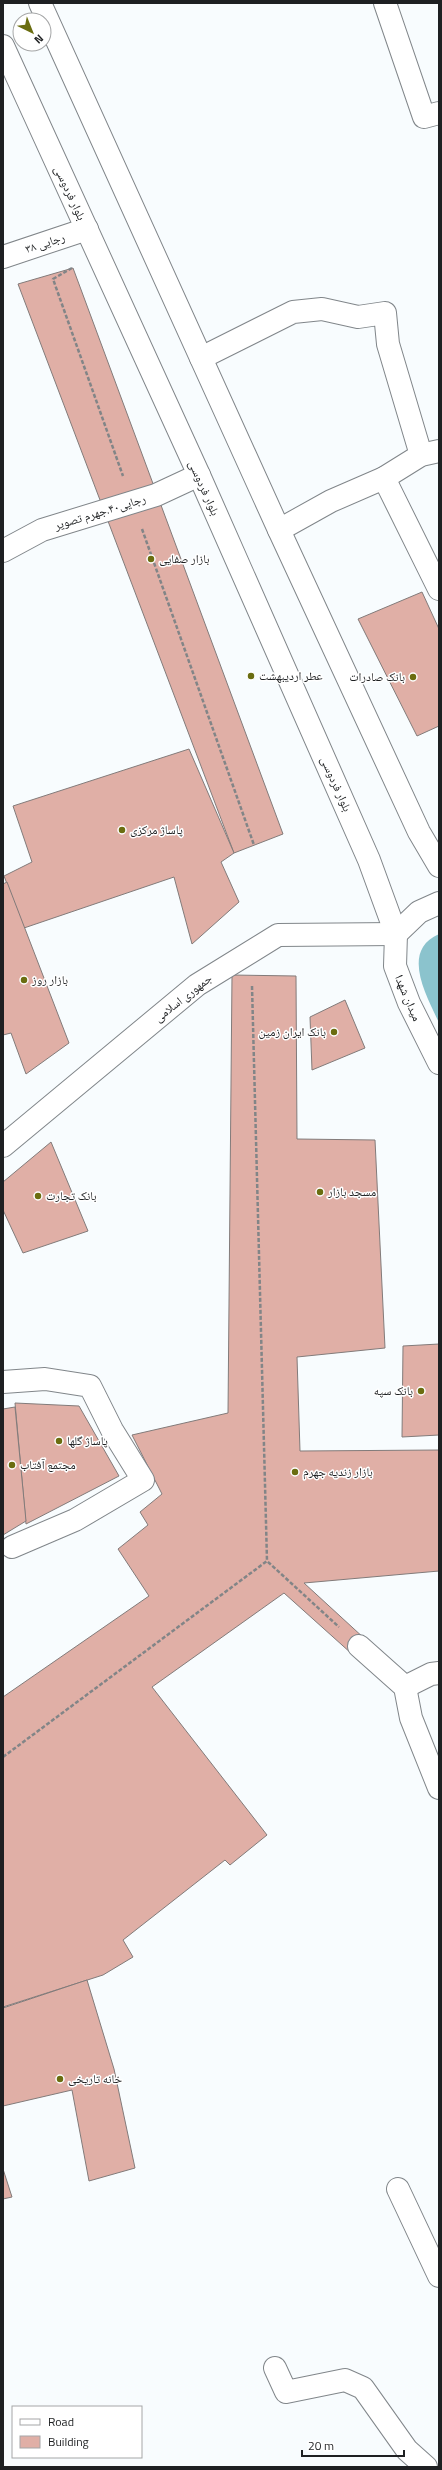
<svg xmlns="http://www.w3.org/2000/svg" width="442" height="2470" font-family="'Titillium Web','Noto Naskh Arabic',sans-serif">
  <style>
    .water { fill: #8bc3cd }
    .building { fill: #e0afa6; stroke: #827b7a }
    .lines { fill: none; stroke-linecap: round; stroke-linejoin: round }
    .street-casing { stroke: #81868a; stroke-width: 24 }
    .secondary-casing { stroke: #81868a; stroke-width: 24 }
    .path { stroke: #828587; stroke-width: 2.5; stroke-dasharray: 4 2; stroke-linecap: butt }
    .street { stroke: #fff; stroke-width: 22 }
    .secondary { stroke: #fff; stroke-width: 22 }
    .poi-dot { fill: #6a6d10; stroke: #fff; stroke-width: 1.5 }
    .labels { text-anchor: middle; stroke-width: 3; stroke-linejoin: round; paint-order: stroke }
    .street-label { font-size: 12px; fill: #1e2022; stroke: #fff }
    .poi-label { font-size: 12px; fill: #1e2022; stroke: #fff; text-anchor: start }
  </style>
  <rect width="100%" height="100%" fill="#f8fcfe"/>
  <path class="water" d="M439,934V1023C427,996 400,951 439,934Z"/>
  <g class="building">
    <path d="M73,268L283,834L234,853L18,284Z"/>
    <path d="M422,592L439,629V726L417,736L358,619Z"/>
    <path d="M189,749L234,853L221,862L239,902L192,944L174,877L24,928L4,876L32,862L13,806Z"/>
    <path d="M7,882L69,1043L26,1074L11,1033L3,1035V884Z"/>
    <path d="M232,975L296,976L297,1139L375,1140L385,1348L297,1357L300,1451L439,1450V1571L304,1583L365,1639L352,1654L284,1593L152,1687L267,1835L230,1865L225,1860L123,1940L133,1957L103,1975L3,2007V1697L149,1596L118,1549L148,1525L140,1512L162,1494L132,1435L228,1413Z"/>
    <path d="M345,1000L365,1048L312,1070L310,1017Z"/>
    <path d="M51,1142L88,1231L23,1253L3,1210V1182Z"/>
    <path d="M439,1344V1435L402,1437L403,1346Z"/>
    <path d="M15,1403L79,1406L119,1476L26,1524Z"/>
    <path d="M15,1407L26,1521L3,1535V1409Z"/>
    <path d="M87,1980L114,2069L135,2168L89,2181L72,2090L3,2106V2008Z"/>
    <path d="M3,2169L12,2197L3,2199Z"/>
  </g>
  <g class="lines">
    <defs>
      <g id="street">
        <path d="M385,3L424,117L439,113"/>
        <path d="M3,257L87,229"/>
        <path d="M201,358L293,312L322,309L358,317L385,313L388,344L421,455"/>
        <path d="M384,478L439,589"/>
        <path d="M279,530L331,501L384,478L421,455L439,451"/>
        <path d="M3,551L42,530L156,495L199,475"/>
        <path d="M3,1382L45,1379L90,1386L112,1430L143,1480L75,1520L12,1547"/>
        <path d="M359,1646L405,1687L411,1718L439,1788"/>
        <path d="M405,1687L431,1674L439,1673"/>
        <path d="M398,2189L439,2276"/>
        <path d="M275,2368L286,2392L345,2380L363,2388L407,2450L426,2467"/>
      </g>
      <g id="secondary">
        <path d="M40,3L279,530L419,832L439,866"/>
        <path d="M3,46L199,475L369,860L396,934L395,966L409,1003L439,1063"/>
        <path d="M396,934L419,912L439,903"/>
        <path d="M3,1146L197,985L278,935L396,934"/>
      </g>
    </defs>
    <use href="#street" class="street-casing"/>
    <use href="#secondary" class="secondary-casing"/>
    <g class="path">
      <path d="M72,268L53,279L123,476"/>
      <path d="M142,529L254,845"/>
      <path d="M252,986L267,1561"/>
      <path d="M3,1757L267,1561L339,1627"/>
    </g>
    <use href="#street" class="street"/>
    <use href="#secondary" class="secondary"/>
  </g>
  <g class="poi-dot">
    <circle cx="151" cy="559" r="4"/>
    <circle cx="251" cy="676" r="4"/>
    <circle cx="413" cy="677" r="4"/>
    <circle cx="122" cy="830" r="4"/>
    <circle cx="24" cy="980" r="4"/>
    <circle cx="334" cy="1032" r="4"/>
    <circle cx="320" cy="1192" r="4"/>
    <circle cx="38" cy="1196" r="4"/>
    <circle cx="421" cy="1391" r="4"/>
    <circle cx="59" cy="1441" r="4"/>
    <circle cx="12" cy="1465" r="4"/>
    <circle cx="295" cy="1472" r="4"/>
    <circle cx="60" cy="2079" r="4"/>
  </g>
  <g class="labels">
    <g class="street-label">
      <text transform="translate(70 193) rotate(65)" y="4">بلوار فردوسی</text>
      <text transform="translate(45 243) rotate(-18)" y="4">رجایی ۳۸</text>
      <text transform="translate(204 488) rotate(66)" y="4">بلوار فردوسی</text>
      <text transform="translate(100 512) rotate(-17)" y="4">رجایی۴۰.جهرم تصویر</text>
      <text transform="translate(336 784) rotate(66)" y="4">بلوار فردوسی</text>
      <text transform="translate(183 998) rotate(-38)" y="4">جمهوری اسلامی</text>
      <text transform="translate(408 998) rotate(67)" y="4">میدان شهدا</text>
    </g>
    <g class="poi-label">
      <text x="159" y="563">بازار صفایی</text>
      <text x="259" y="680">عطر اردیبهشت</text>
      <text x="405" y="681" text-anchor="end">بانک صادرات</text>
      <text x="130" y="834">پاساژ مرکزی</text>
      <text x="32" y="984">بازار روز</text>
      <text x="326" y="1036" text-anchor="end">بانک ایران زمین</text>
      <text x="328" y="1196">مسجد بازار</text>
      <text x="46" y="1200">بانک تجارت</text>
      <text x="413" y="1395" text-anchor="end">بانک سپه</text>
      <text x="67" y="1445">پاساژ گلها</text>
      <text x="20" y="1469">مجتمع آفتاب</text>
      <text x="303" y="1476">بازار زندیه جهرم</text>
      <text x="68" y="2083">خانه تاریخی</text>
    </g>
  </g>
  <rect width="442" height="2470" fill="none" stroke="#1e2022" stroke-width="8"/>
  <rect x="12" y="2406" width="130" height="52" fill="#ffffff" stroke="#a5a6a7"/>
  <rect x="20" y="2419" width="20" height="6" fill="#ffffff" stroke="#a5a6a7"/>
  <text x="48" y="2426" font-size="12" fill="#1e2022">Road</text>
  <rect x="20" y="2436" width="20" height="12" fill="#e0afa6" stroke="#a5a6a7"/>
  <text x="48" y="2446" font-size="12" fill="#1e2022">Building</text>
  <g transform="translate(32 32) rotate(137)"><circle r="19" fill="#ffffff" stroke="#a5a6a7"/>
  <path d="M0-3L7 15L0 10L-7 15Z" fill="#6a6d10"/>
  <text y="-6" font-size="11" font-weight="bold" text-anchor="middle" fill="#1e2022">N</text>
  </g>
  <path d="M302 2450v6h102v-6" fill="none" stroke="#1e2022" stroke-width="2"/>
  <text x="308" y="2450" font-size="12" fill="#1e2022" stroke="#ffffff" stroke-width="3" paint-order="stroke">20 m</text>
</svg>
